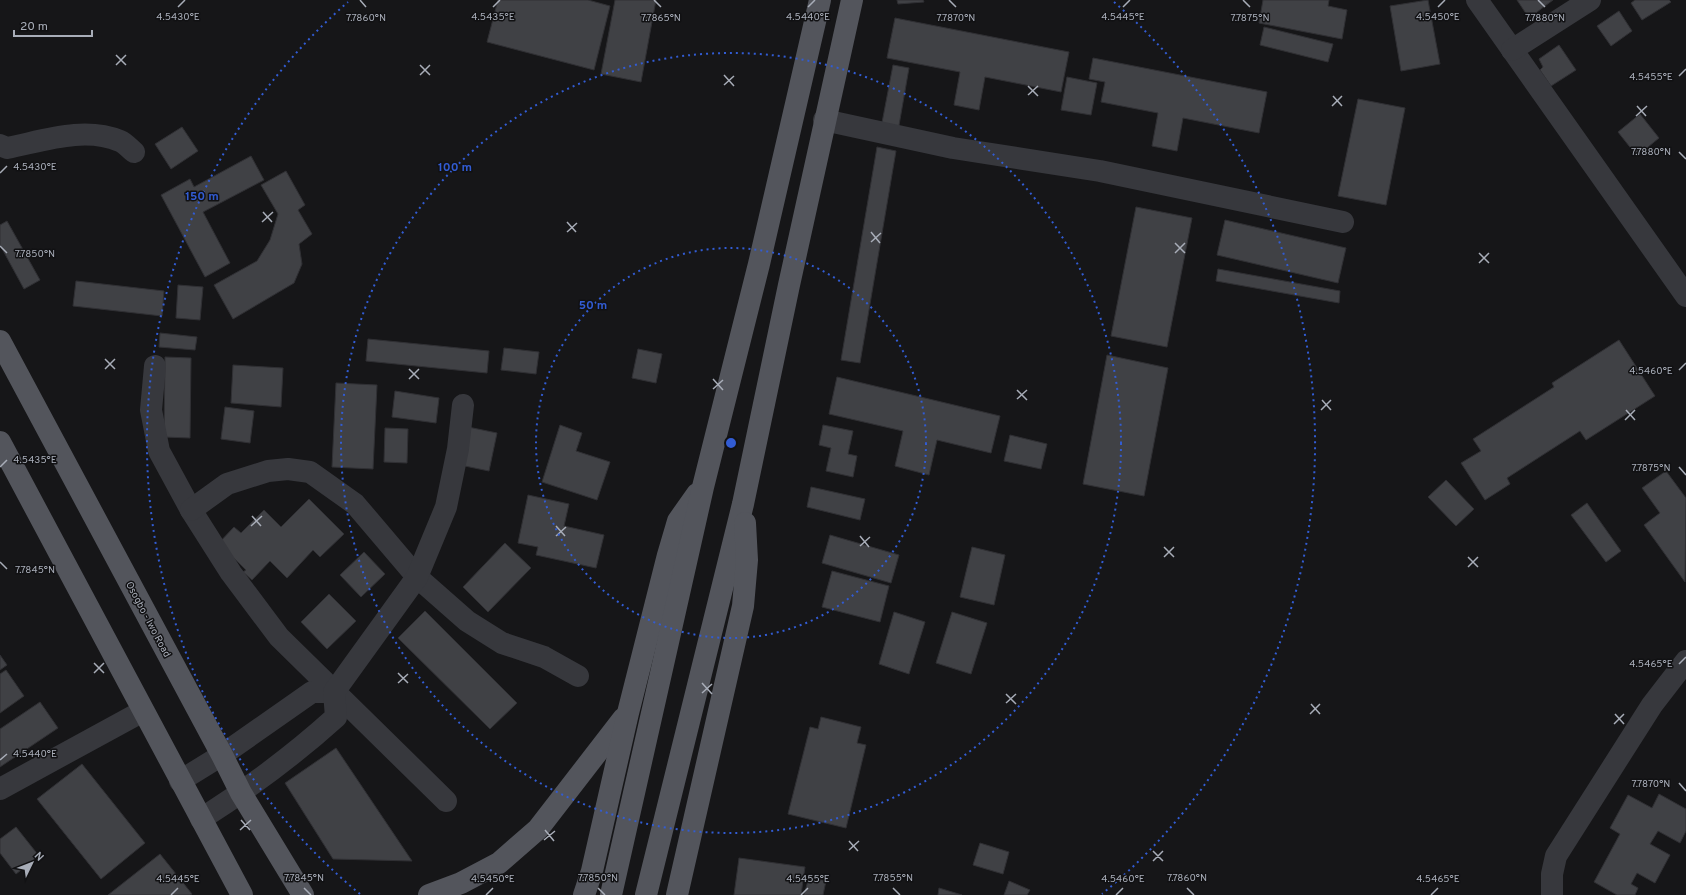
<svg xmlns="http://www.w3.org/2000/svg" width="1686" height="895" font-family="Overpass,sans-serif">
  <style>
    .building { fill: #404145; stroke: #303034 }
    .lines { fill: none; stroke-linecap: round; stroke-linejoin: round }
    .minor { stroke: #37383d; stroke-width: 22 }
    .major { stroke: #53555c; stroke-width: 22 }
    .ticks { fill: none; stroke: #a8adb8; stroke-width: 1.5 }
    .ring { fill: none; stroke: #325cd3; stroke-width: 2; stroke-dasharray: 2 4 }
    .labels { text-anchor: middle; stroke-width: 3; stroke-linejoin: round; paint-order: stroke }
    .street-label { font-size: 10px; fill: #a8adb8; stroke: #111113 }
    .ticks-label { font-size: 10px; text-anchor: middle; fill: #a8adb8; stroke: #111113; stroke-width: 3; stroke-linejoin: round; paint-order: stroke }
    .centre { fill: #325cd3; stroke: #111113; stroke-width: 2 }
    .ring-label { font-size: 12px; text-anchor: middle; font-weight: bold; fill: #325cd3; stroke: #111113; stroke-width: 3; stroke-linejoin: round; paint-order: stroke }
  </style>
  <rect width="100%" height="100%" fill="#161618"/>
  <g class="building">
    <path d="M498,0H588L610,6L594,70L487,42Z"/>
    <path d="M615,0H656L641,82L601,74Z"/>
    <path d="M897,0H923L924,2L898,4Z"/>
    <path d="M1263,0H1329L1328,6L1347,10L1342,39L1259,23Z"/>
    <path d="M1428,0L1440,64L1401,71L1390,6Z"/>
    <path d="M1517,0H1553L1529,18Z"/>
    <path d="M1635,0H1669L1671,2L1642,20L1631,3Z"/>
    <path d="M1619,11L1632,31L1611,46L1597,26Z"/>
    <path d="M895,18L1069,52L1061,92L985,77L979,110L954,105L960,72L887,58Z"/>
    <path d="M1264,27L1333,44L1328,62L1260,45Z"/>
    <path d="M1559,45L1576,70L1551,86L1540,70L1543,67L1539,59Z"/>
    <path d="M1093,58L1267,92L1259,133L1183,118L1177,151L1152,146L1158,113L1101,102L1105,82L1089,79Z"/>
    <path d="M893,65L909,68L898,131L881,128Z"/>
    <path d="M1067,77L1097,83L1091,115L1061,110Z"/>
    <path d="M1358,99L1405,108L1386,205L1338,196Z"/>
    <path d="M1640,114L1659,138L1637,156L1618,132Z"/>
    <path d="M182,127L198,151L171,169L155,144Z"/>
    <path d="M877,147L896,151L860,363L841,360Z"/>
    <path d="M251,156L264,180L203,212L230,263L205,277L161,195L190,179L194,187Z"/>
    <path d="M286,171L305,205L298,210L312,234L299,244L302,264L294,283L233,319L214,285L257,261L270,240L278,214L261,185Z"/>
    <path d="M1136,207L1192,218L1167,347L1111,336Z"/>
    <path d="M1225,220L1346,248L1338,283L1217,255Z"/>
    <path d="M7,221L40,280L24,289L0,245V225Z"/>
    <path d="M1218,269L1340,291L1339,303L1216,281Z"/>
    <path d="M76,281L164,291L162,316L73,306Z"/>
    <path d="M178,285L203,287L200,320L176,318Z"/>
    <path d="M160,333L197,337L195,350L159,347Z"/>
    <path d="M368,339L489,351L487,373L366,361Z"/>
    <path d="M1619,340L1655,396L1586,440L1580,431L1507,478L1510,484L1485,500L1461,463L1481,451L1473,439L1554,387L1552,383Z"/>
    <path d="M504,348L539,352L536,374L501,370Z"/>
    <path d="M638,349L662,354L656,383L632,378Z"/>
    <path d="M1107,355L1168,368L1144,496L1083,484Z"/>
    <path d="M165,357L191,358L190,438L164,437Z"/>
    <path d="M233,365L283,368L281,407L231,403Z"/>
    <path d="M837,377L1000,416L991,453L937,440L929,475L895,466L903,431L829,414Z"/>
    <path d="M336,383L377,385L373,469L332,467Z"/>
    <path d="M395,391L439,398L436,423L392,417Z"/>
    <path d="M225,407L254,411L250,443L221,439Z"/>
    <path d="M560,425L582,433L576,451L610,462L597,500L542,482Z"/>
    <path d="M823,425L853,431L848,454L857,456L853,477L826,471L831,448L819,445Z"/>
    <path d="M468,427L497,433L489,471L460,465Z"/>
    <path d="M385,428L408,429L407,463L384,462Z"/>
    <path d="M1010,435L1047,444L1041,469L1004,461Z"/>
    <path d="M1666,471L1686,498L1685,582L1644,525L1660,513L1642,488Z"/>
    <path d="M1446,480L1474,509L1456,526L1428,497Z"/>
    <path d="M811,487L865,499L860,520L807,507Z"/>
    <path d="M528,495L569,504L564,526L604,535L596,568L536,555L538,547L518,543Z"/>
    <path d="M309,499L344,534L320,557L313,550L287,578L270,561L252,580L243,572L246,570L224,548L216,546L234,527L241,533L264,510L281,527Z"/>
    <path d="M1587,503L1621,551L1606,562L1571,515Z"/>
    <path d="M830,535L899,555L891,583L822,563Z"/>
    <path d="M505,543L531,568L488,612L463,587Z"/>
    <path d="M972,547L1005,555L994,605L960,597Z"/>
    <path d="M364,552L385,574L361,597L340,575Z"/>
    <path d="M832,571L889,586L880,622L822,607Z"/>
    <path d="M329,594L356,621L327,649L301,622Z"/>
    <path d="M425,611L517,703L490,729L398,638Z"/>
    <path d="M894,612L925,622L909,674L879,664Z"/>
    <path d="M952,612L987,623L971,674L936,663Z"/>
    <path d="M0,655L7,665L0,670Z"/>
    <path d="M6,670L24,696L0,713V674Z"/>
    <path d="M40,702L58,728L0,767V729Z"/>
    <path d="M821,717L861,727L857,743L866,745L846,828L788,814L810,727L818,729Z"/>
    <path d="M336,748L412,861L333,859L285,783Z"/>
    <path d="M82,764L145,843L101,879L37,799Z"/>
    <path d="M1659,794L1686,809V831L1680,843L1658,831L1650,844L1670,855L1655,883L1637,873L1631,884L1638,888L1635,895H1617L1594,882L1620,834L1610,828L1628,795L1652,808Z"/>
    <path d="M16,827L39,856L16,874L0,853V839Z"/>
    <path d="M980,843L1009,852L1003,874L973,865Z"/>
    <path d="M160,854L192,894L190,895H108Z"/>
    <path d="M739,858L805,867L801,895H734Z"/>
    <path d="M809,877L826,881L823,895H804Z"/>
    <path d="M1009,881L1030,890L1027,895H1004Z"/>
    <path d="M939,888L962,895H938Z"/>
  </g>
  <g class="lines">
    <g class="minor">
      <path d="M1477,0L1686,296"/>
      <path d="M1512,50L1590,0"/>
      <path d="M824,120L953,148L1100,171L1343,222"/>
      <path d="M0,145L7,148C43,141 84,126 120,141C125,143 130,149 134,152"/>
      <path d="M155,366L151,410L159,451L191,510L231,573L279,637L446,801"/>
      <path d="M191,510L227,484L268,471L288,469L310,472L355,504L417,577L467,621L502,643L544,657L578,676"/>
      <path d="M180,781L222,755L312,692H334"/>
      <path d="M0,789L143,711"/>
      <path d="M201,819C248,789 294,755 336,717L334,692L417,577L446,507L458,449L463,405"/>
      <path d="M1552,895V874L1556,856L1652,705L1686,661"/>
    </g>
    <g class="major">
      <path d="M0,341L222,755L241,793L303,895"/>
      <path d="M0,442L242,895"/>
      <path d="M429,895L461,883L499,863L538,829L623,719"/>
      <path d="M584,895L592,871L628,713L668,555L678,521L697,494"/>
      <path d="M611,895L703,487L759,264L820,0"/>
      <path d="M646,895L743,504L789,285L852,0"/>
      <path d="M677,895L743,606L747,560L745,523"/>
    </g>
  </g>
  <path class="ticks" d="M360,0L366,7M654,0L661,7M949,0L956,7M1243,0L1250,7M1538,0L1545,7M178,7L185,0M493,7L500,0M808,7L815,0M1123,7L1130,0M1438,7L1445,0M116,55L126,65M116,65L126,55M420,65L430,75M420,75L430,65M724,75L734,86M1679,76L1686,69M724,85L734,76M1028,86L1038,96M1028,95L1038,86M1333,96L1342,106M1332,106L1342,96M1637,106L1646,116M1636,116L1647,106M1679,152L1686,159M0,173L7,166M263,212L272,222M262,222L273,212M567,222L576,232M567,232L577,223M871,232L880,243M871,242L881,233M1175,243L1185,253M0,246L7,253M1175,253L1185,243M1479,253L1489,263M1479,263L1489,253M105,359L115,369M105,369L115,359M409,369L419,379M1679,370L1686,363M409,379L419,369M713,379L723,390M713,389L723,380M1017,390L1027,400M1017,399L1027,390M1322,400L1331,410M1321,410L1331,400M1626,410L1635,420M1625,420L1635,410M0,467L7,460M1679,467L1686,475M252,516L261,526M251,526L262,516M556,526L565,536M556,536L566,527M860,536L869,547M860,546L870,537M1164,547L1174,557M1164,557L1174,547M1468,557L1478,567M0,562L7,569M1468,567L1478,557M94,663L104,673M1679,664L1686,657M94,673L104,663M398,673L408,683M398,683L408,674M702,683L712,694M702,693L712,684M1006,694L1016,704M1006,703L1016,694M1311,704L1320,714M1310,714L1320,704M1615,714L1624,724M1614,724L1624,714M0,760L7,754M1679,783L1686,791M241,820L250,830M240,830L251,820M545,830L554,841M544,840L555,831M849,841L858,851M849,850L859,841M1153,851L1163,861M1153,861L1163,851M304,888L311,895M598,888L605,895M893,888L900,895M1187,888L1194,895M171,895L178,888M486,895L493,888M801,895L808,888M1116,895L1123,888M1431,895L1438,888"/>
  <g class="ring">
    <circle cx="731" cy="443" r="195"/>
    <circle cx="731" cy="443" r="390"/>
    <path d="M360 894A584 584 0 0 1 348 2M1114 2A584 584 0 0 1 1102 894"/>
  </g>
  <g class="labels">
    <g class="street-label">
      <text transform="translate(149 619) rotate(62)" y="4">Osogbo - Iwo Road</text>
    </g>
  </g>
  <g class="ticks-label">
    <text x="1438" y="20">4.5450°E</text>
    <text x="178" y="20">4.5430°E</text>
    <text x="493" y="20">4.5435°E</text>
    <text x="808" y="20">4.5440°E</text>
    <text x="1123" y="20">4.5445°E</text>
    <text x="366" y="21">7.7860°N</text>
    <text x="661" y="21">7.7865°N</text>
    <text x="956" y="21">7.7870°N</text>
    <text x="1250" y="21">7.7875°N</text>
    <text x="1545" y="21">7.7880°N</text>
    <text x="1651" y="80">4.5455°E</text>
    <text x="1651" y="155">7.7880°N</text>
    <text x="35" y="170">4.5430°E</text>
    <text x="35" y="257">7.7850°N</text>
    <text x="1651" y="374">4.5460°E</text>
    <text x="35" y="463">4.5435°E</text>
    <text x="1651" y="471">7.7875°N</text>
    <text x="35" y="573">7.7845°N</text>
    <text x="1651" y="667">4.5465°E</text>
    <text x="35" y="757">4.5440°E</text>
    <text x="1651" y="787">7.7870°N</text>
    <text x="304" y="881">7.7845°N</text>
    <text x="598" y="881">7.7850°N</text>
    <text x="893" y="881">7.7855°N</text>
    <text x="1187" y="881">7.7860°N</text>
    <text x="178" y="882">4.5445°E</text>
    <text x="493" y="882">4.5450°E</text>
    <text x="808" y="882">4.5455°E</text>
    <text x="1123" y="882">4.5460°E</text>
    <text x="1438" y="882">4.5465°E</text>
  </g>
  <circle cx="731" cy="443" r="6" class="centre"/>
  <g class="ring-label">
    <text x="455" y="171">100 m</text>
    <text x="202" y="200">150 m</text>
    <text x="593" y="309">50 m</text>
  </g>
  <g transform="translate(32 863) rotate(47)" stroke="#111113" stroke-width="3" paint-order="stroke">
  <path d="M0-3L7 15L0 10L-7 15Z" fill="#a8adb8"/>
  <text y="-6" font-size="11" font-weight="bold" text-anchor="middle" fill="#a8adb8">N</text>
  </g>
  <path d="M14 30v6h78v-6" fill="none" stroke="#a8adb8" stroke-width="2"/>
  <text x="20" y="30" font-size="12" fill="#a8adb8" stroke="#111113" stroke-width="3" paint-order="stroke">20 m</text>
</svg>
